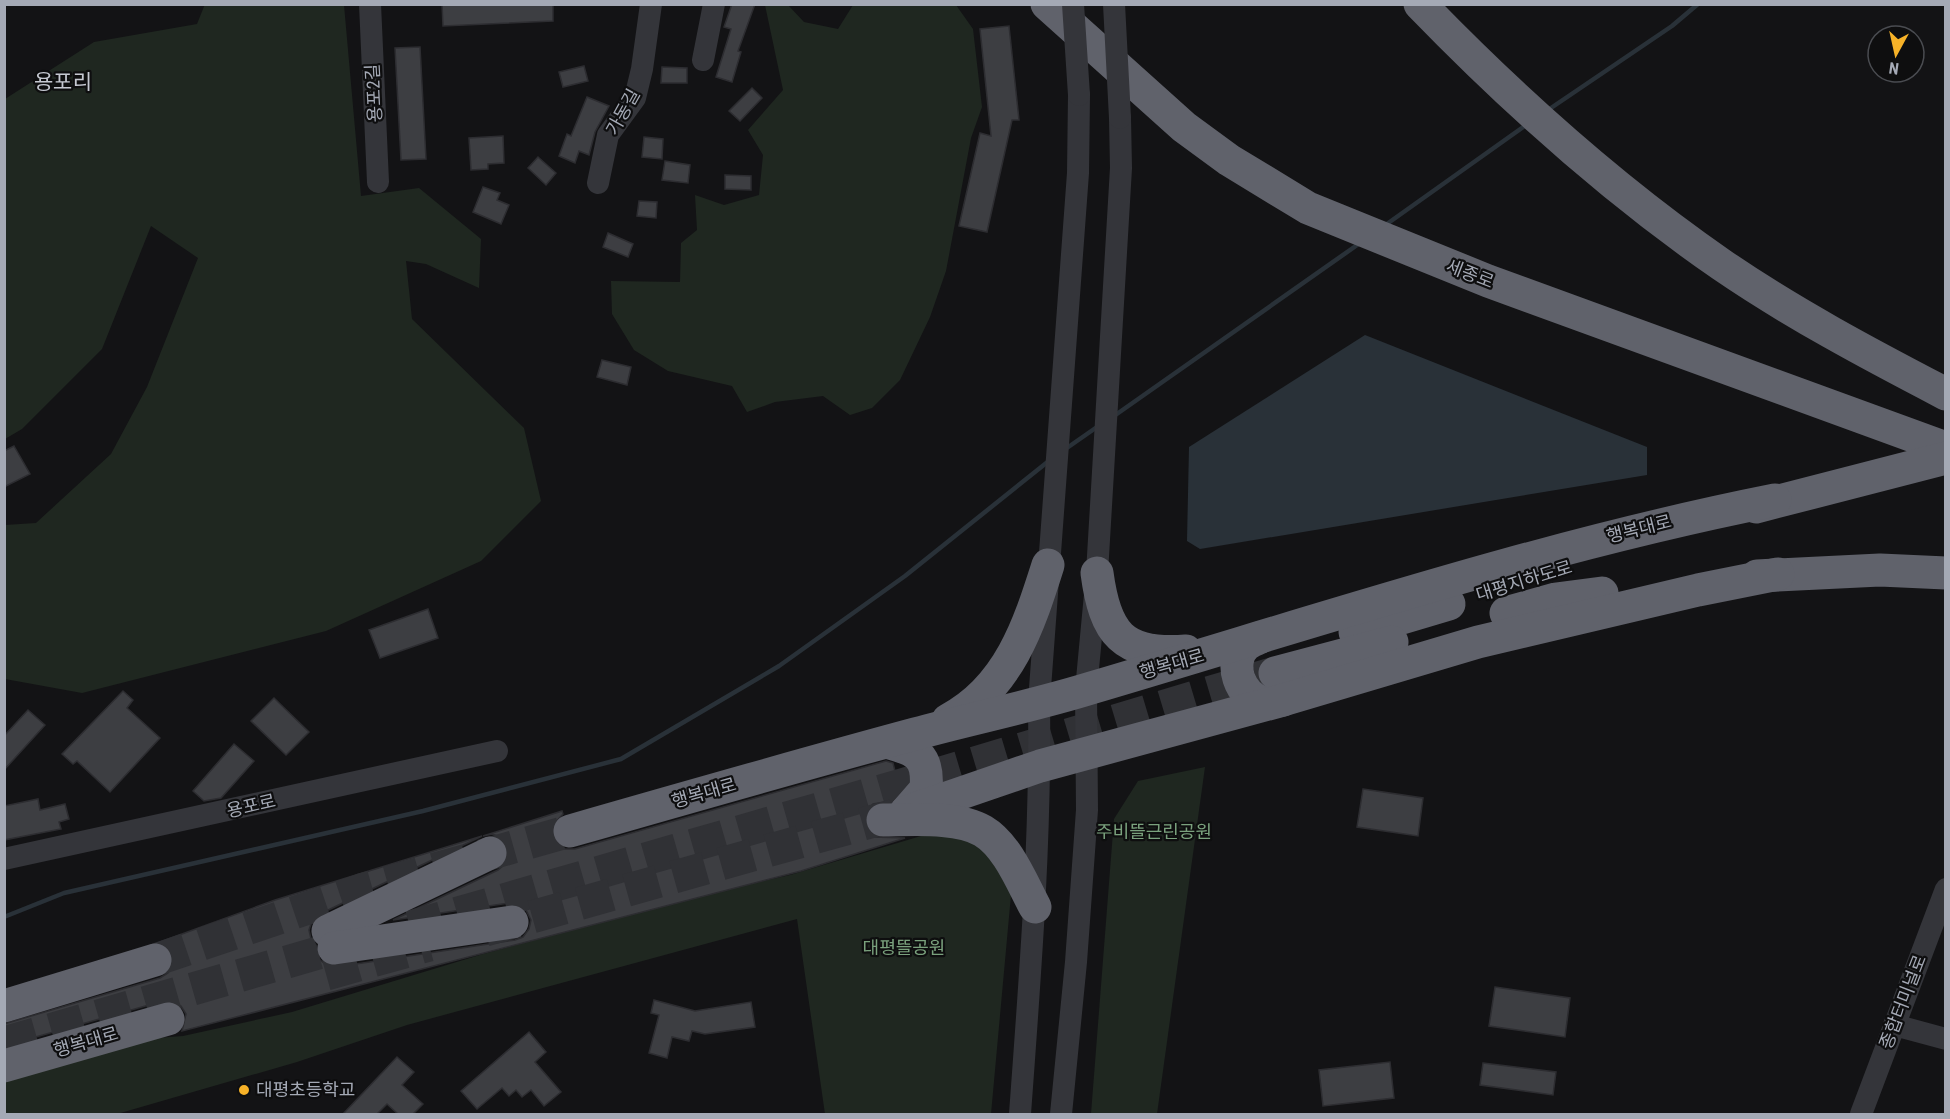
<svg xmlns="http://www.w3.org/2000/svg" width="1950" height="1119" font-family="'Roboto Condensed','Noto Sans KR',sans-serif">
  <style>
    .green { fill: #1f2720 }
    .water { fill: #293138 }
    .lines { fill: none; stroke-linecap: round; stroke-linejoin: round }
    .stream { stroke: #293138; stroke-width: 4.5 }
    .building { fill: #3d3e42; stroke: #2d2d31; stroke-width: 1.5 }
    .highway-tunnel { stroke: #303135; stroke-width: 33; stroke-dasharray: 33 16; stroke-linecap: butt }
    .minor { stroke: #34353a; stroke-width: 22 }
    .highway { stroke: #60626b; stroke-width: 33 }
    .minor-bridge { stroke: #34353a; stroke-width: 22 }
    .poi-dot { fill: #f7b228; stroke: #0e0e0f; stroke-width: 2 }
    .labels { text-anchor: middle; stroke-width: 4.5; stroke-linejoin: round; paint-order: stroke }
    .street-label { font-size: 18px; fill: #a4a9b5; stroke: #0e0e0f }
    .park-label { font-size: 18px; fill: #7aa17d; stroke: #0e0e0f }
    .poi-label { font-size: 18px; fill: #a4a9b5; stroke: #0e0e0f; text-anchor: start }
    .quarter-label { font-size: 21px; fill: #c5c8d1; stroke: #0e0e0f }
  </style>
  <rect width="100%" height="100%" fill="#131315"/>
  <g class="green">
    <path d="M205,4L344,5L361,196L419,188L481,239L479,288L426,264L406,261L412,319L524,428L541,501L481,561L326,631L82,693L5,679V525L36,523L111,454L147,387L198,258L151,226L102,349L22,429L5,439V99L94,42L197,24Z"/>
    <path d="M765,5H788L804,22L838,29L853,5H956L973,29L982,107L971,138L946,271L930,317L900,380L872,408L850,415L823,396L775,402L747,412L732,386L668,371L634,350L612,314L611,281L680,282L681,243L697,230L695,195L724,205L759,195L763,155L748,130L783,90Z"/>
    <path d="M1205,767L1157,1114H1091L1114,819L1138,781Z"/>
    <path d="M921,836H969L1006,872L1011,895L991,1114H825L797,919L407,1025L297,1062L117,1114H5V1076L143,1039L183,1036L292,1012L483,954L697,896L790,875Z"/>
  </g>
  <path class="water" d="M1365,335L1647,447V475L1200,549L1187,541L1189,447Z"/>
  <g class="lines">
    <g class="stream">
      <path d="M1548,110L1672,26L1698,4"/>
      <path d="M1384,226L1526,125"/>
      <path d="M1114,416L1360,243"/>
      <path d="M1064,450L1097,427"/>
      <path d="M4,917L64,893L423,811L621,759L779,666L905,576L1050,460"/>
    </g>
  </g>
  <g class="building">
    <path d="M442,4H553V21L443,26Z"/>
    <path d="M732,4H755L738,51L741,52L732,82L716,77L731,29L724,27Z"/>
    <path d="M1009,26L1019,120H1012L987,232L959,226L980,133L991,136L980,29Z"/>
    <path d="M420,47L426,159L401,160L395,48Z"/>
    <path d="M584,66L588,81L563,87L559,72Z"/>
    <path d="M662,67L687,68V83H661Z"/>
    <path d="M752,88L762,98L740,121L729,111Z"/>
    <path d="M587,97L609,106L595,132L589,155L579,151L575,163L559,156L567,134L571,136Z"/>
    <path d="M503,136L504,163L488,164V169L471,170L469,138Z"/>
    <path d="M644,137L663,139L662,159L642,157Z"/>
    <path d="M538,157L556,173L546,185L528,168Z"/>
    <path d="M665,161L690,165L688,183L662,180Z"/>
    <path d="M725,175L751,176V190L725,189Z"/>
    <path d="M483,187L500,193L497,200L509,205L501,224L473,212Z"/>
    <path d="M639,201L657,202L656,218L637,216Z"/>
    <path d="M608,233L633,244L628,257L603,247Z"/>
    <path d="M602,360L631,367L627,385L597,377Z"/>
    <path d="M14,446L30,474L4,487V451Z"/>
    <path d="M428,609L438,638L380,658L369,630Z"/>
    <path d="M123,691L133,700L127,708L160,738L110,792L77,761L73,764L62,754Z"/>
    <path d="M274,698L309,732L286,755L251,721Z"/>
    <path d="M28,710L45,725L4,770V736Z"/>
    <path d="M234,744L254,761L221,798L204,801L193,791Z"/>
    <path d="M886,761L893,763L900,791L891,801L873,804L866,811L864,821L867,830L874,837L905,838L801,871L182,1031L186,1014L181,1006L173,1001H163L4,1046V1024L160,978L168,973L173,965V955L168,947L160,942L275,900L482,836L320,914L312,921L309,930L311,939L316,945L320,960L328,966L336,967L515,940L523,937L529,929L531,920L526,910L518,904L509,903L393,920L498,870L505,864L509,854L507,844L500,837L492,834L483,836L562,811L563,814L552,826V837L557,844L565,849H575Z"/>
    <path d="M1363,789L1423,798L1418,836L1357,827Z"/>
    <path d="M38,799L40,810L65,804L69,819L59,822L61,829L4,840V806Z"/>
    <path d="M1495,987L1570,998L1565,1037L1489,1026Z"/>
    <path d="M654,1000L695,1011L751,1002L755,1027L705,1034L692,1031L689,1041L672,1037L667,1058L649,1053L659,1015L651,1013Z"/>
    <path d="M529,1032L546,1052L535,1062L561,1092L544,1106L531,1090L522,1097L516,1090L509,1096L502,1088L477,1109L461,1091Z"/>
    <path d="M397,1057L414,1072L402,1085L423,1104L413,1114H398L387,1104L377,1114H343Z"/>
    <path d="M1390,1062L1394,1098L1323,1106L1319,1070Z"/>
    <path d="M1483,1063L1556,1072L1553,1095L1480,1085Z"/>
  </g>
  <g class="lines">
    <g class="highway-tunnel">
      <path d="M410,927L898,786L1275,673"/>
      <path d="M485,930L906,812"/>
      <path d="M155,960L361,890L570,831"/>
      <path d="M326,974L429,945"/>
      <path d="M4,1043L360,941"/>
    </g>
    <g class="minor">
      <path d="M370,4L378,182"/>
      <path d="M703,60L714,4"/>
      <path d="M598,183L608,135L635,98L642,69L651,4"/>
      <path d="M4,859L497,751"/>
      <path d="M1894,1025L1946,1039"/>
      <path d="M1020,1114C1030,977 1041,840 1039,702L1078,173L1079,95"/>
      <path d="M1061,1114L1076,962L1087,810L1086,690L1097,573L1121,168L1120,118"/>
      <path d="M1861,1114L1946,889"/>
    </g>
    <g class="highway">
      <path d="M1047,4L1184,127L1229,160L1308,208L1488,281L1946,448"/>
      <path d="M1420,4C1513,100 1612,189 1722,265C1792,313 1869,354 1946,394"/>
      <path d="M1756,507L1946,458"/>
      <path d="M1097,573C1105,633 1122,656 1186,651"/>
      <path d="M1757,576L1880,570L1946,573"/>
      <path d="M1506,613L1556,599L1602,593"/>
      <path d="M1355,632L1449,604"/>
      <path d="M1259,638C1255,640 1249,642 1246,645C1227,661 1240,699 1264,702C1270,703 1277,701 1283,700"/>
      <path d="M1275,673L1392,642"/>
      <path d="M948,720C1009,688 1029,625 1048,565"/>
      <path d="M887,742C916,750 929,755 926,789L906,812"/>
      <path d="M906,812L1040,766L1283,700L1478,642L1698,590L1778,574"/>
      <path d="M883,820C911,820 958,816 983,831C1008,846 1022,883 1035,907"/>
      <path d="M570,831C685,798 800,765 915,734C973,718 1033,706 1091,688C1318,621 1543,546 1775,500"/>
      <path d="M328,931L490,853"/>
      <path d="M334,948L512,922"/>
      <path d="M4,1006L155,960"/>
      <path d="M4,1066L168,1019"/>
    </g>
    <g class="minor-bridge">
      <path d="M1073,4L1079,95"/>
      <path d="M1114,4L1120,118"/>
    </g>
  </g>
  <circle class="poi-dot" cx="244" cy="1090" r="6"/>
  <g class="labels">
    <g class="street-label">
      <text transform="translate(374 93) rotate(-93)" y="6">용포2길</text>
      <text transform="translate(623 112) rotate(-61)" y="6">가동길</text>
      <text transform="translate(1470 274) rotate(21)" y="6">세종로</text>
      <text transform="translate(1639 529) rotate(-14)" y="6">행복대로</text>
      <text transform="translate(1524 581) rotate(-17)" y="6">대평지하도로</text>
      <text transform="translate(1172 664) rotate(-16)" y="6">행복대로</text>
      <text transform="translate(704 793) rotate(-16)" y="6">행복대로</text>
      <text transform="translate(251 806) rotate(-13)" y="6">용포로</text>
      <text transform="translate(1903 1002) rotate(-69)" y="6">종합터미널로</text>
      <text transform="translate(86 1042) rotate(-16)" y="6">행복대로</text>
    </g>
    <g class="park-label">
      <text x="1154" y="838">주비뜰근린공원</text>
      <text x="904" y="954">대평뜰공원</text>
    </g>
    <g class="poi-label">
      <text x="256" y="1096">대평초등학교</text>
    </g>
    <g class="quarter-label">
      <text x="63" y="89">용포리</text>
    </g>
  </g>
  <rect width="1950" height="1119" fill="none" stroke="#a4a9b5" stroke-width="12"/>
  <g transform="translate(1896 54) rotate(188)"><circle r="28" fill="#0e0e0f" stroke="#4a4c51" stroke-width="1.5"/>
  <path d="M0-4.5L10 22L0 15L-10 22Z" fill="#f7b228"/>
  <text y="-9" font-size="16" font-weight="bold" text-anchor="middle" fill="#a4a9b5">N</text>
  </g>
</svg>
